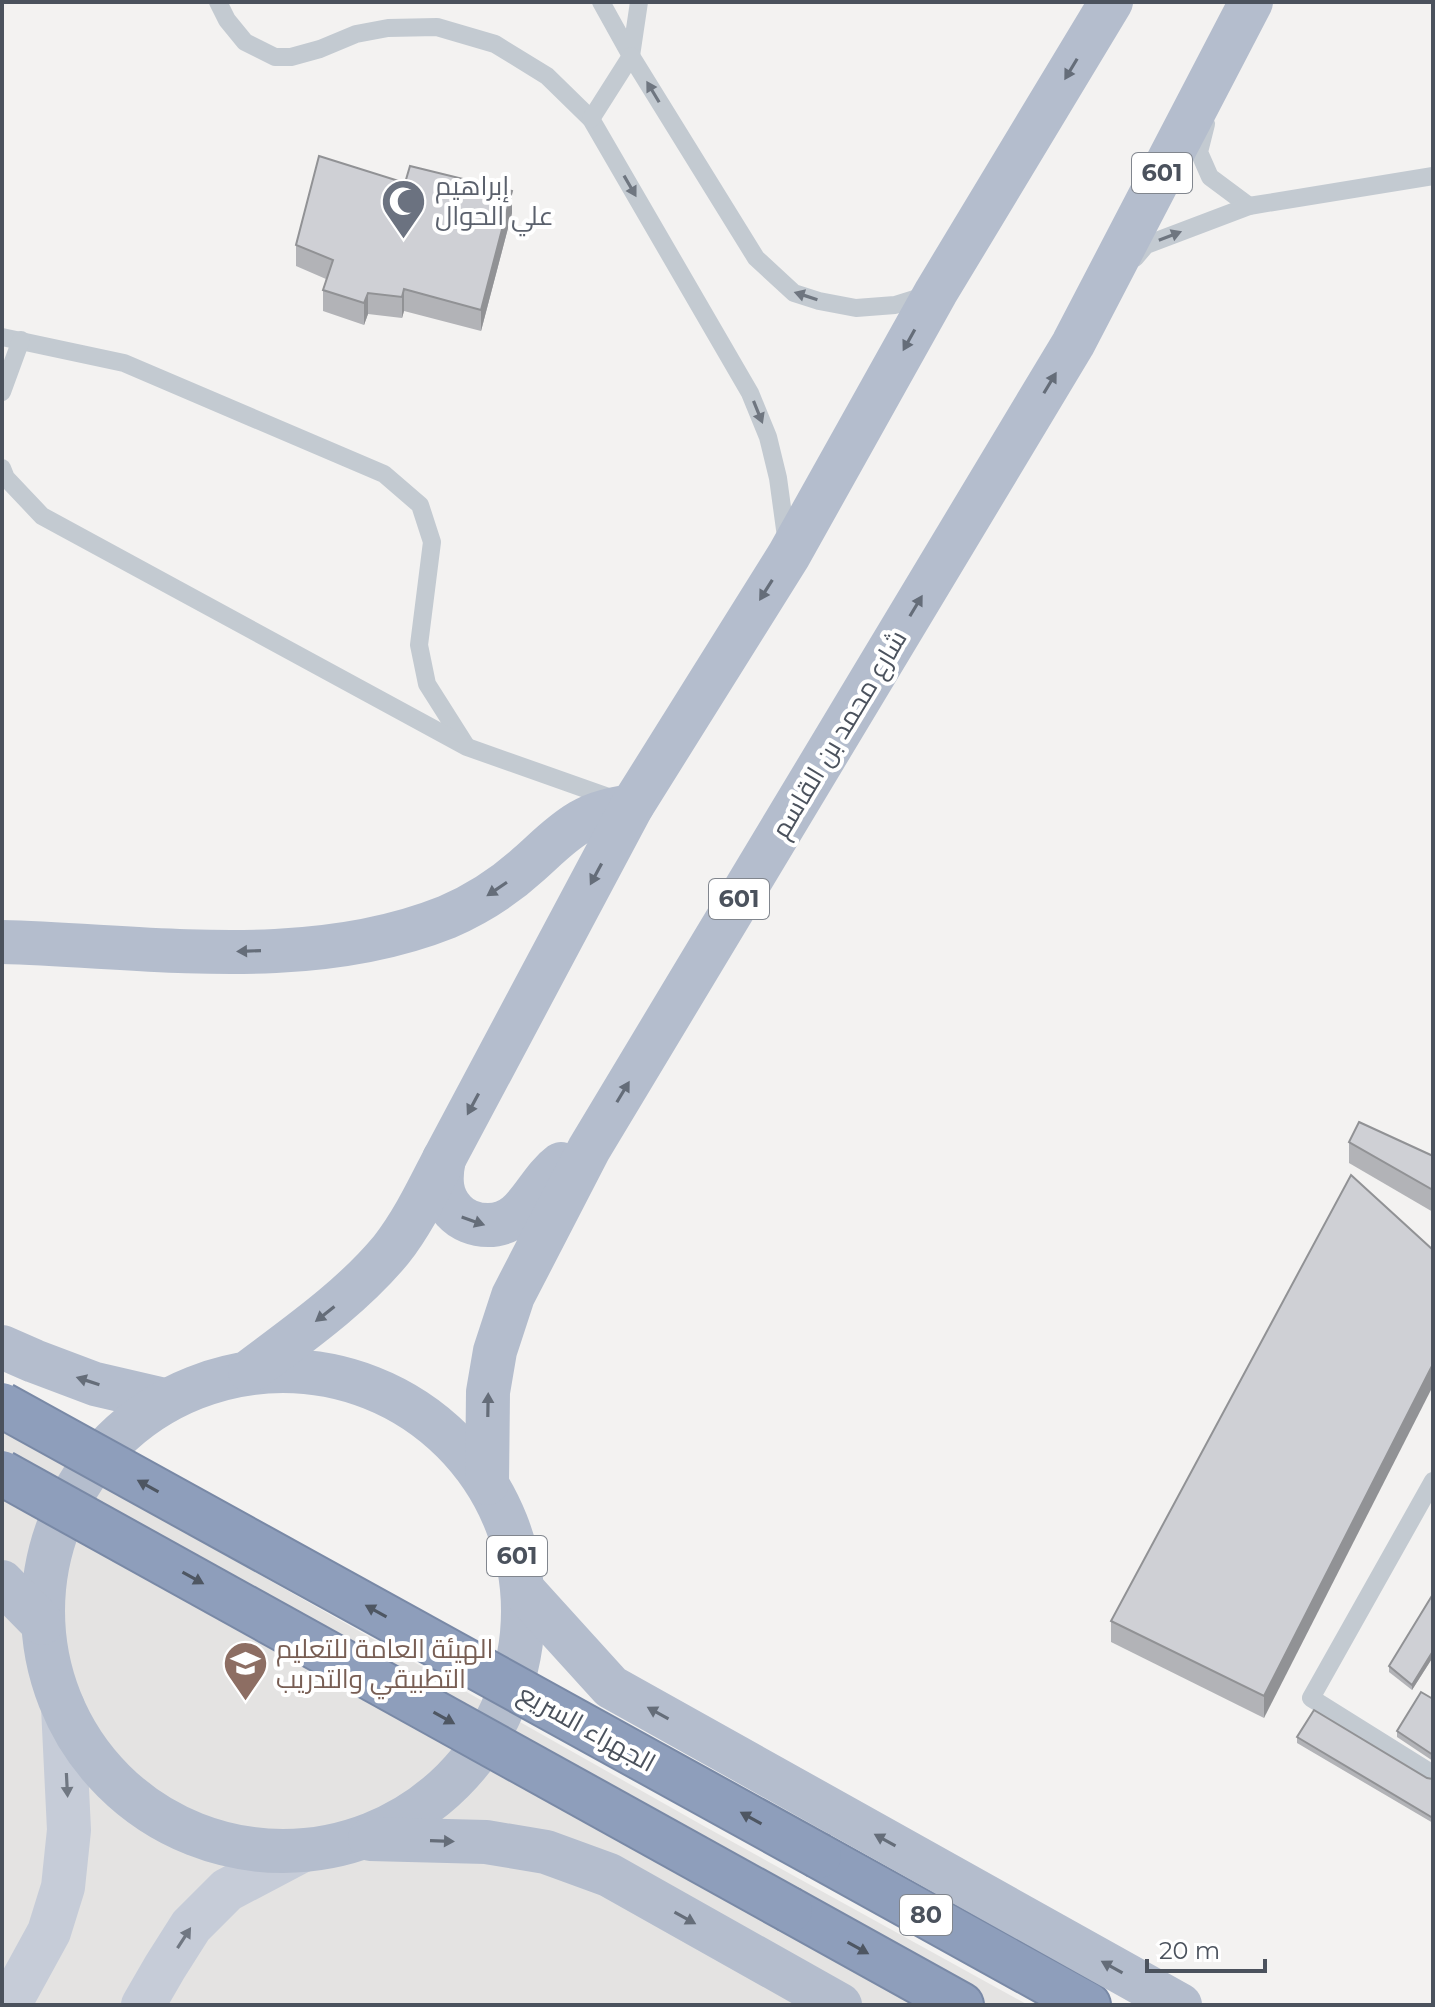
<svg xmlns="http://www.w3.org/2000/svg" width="1435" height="2007" font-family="Montserrat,Cairo,sans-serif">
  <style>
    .education { fill: #e4e3e2 }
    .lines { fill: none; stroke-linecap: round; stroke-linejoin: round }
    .highway-casing { stroke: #7989a6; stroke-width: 48 }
    .lane { stroke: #c3cad1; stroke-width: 18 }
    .secondary { stroke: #c6ccd8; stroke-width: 44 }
    .primary { stroke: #b4bdcd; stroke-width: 44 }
    .highway { stroke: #8e9ebb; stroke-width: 44 }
    .highway-bridge-casing { stroke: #7989a6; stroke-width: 48; stroke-linecap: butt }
    .highway-bridge { stroke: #8e9ebb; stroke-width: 44 }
    .wall { fill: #b2b3b7 }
    .shaded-wall { fill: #919295 }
    .building { fill: #cfd0d5; stroke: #919295; stroke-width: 2 }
    .oneway { fill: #656d79 }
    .oneway2 { fill: #6f7680 }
    .oneway3 { fill: #4e5662 }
    .oneway4 { fill: #707782 }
    .labels { text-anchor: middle; stroke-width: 8; stroke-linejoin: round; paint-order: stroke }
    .shield { fill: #fff; stroke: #81868e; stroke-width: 2 }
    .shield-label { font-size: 24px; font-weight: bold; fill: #4b525d }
    .worship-label { font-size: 26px; fill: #5b616d; stroke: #fff; text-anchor: start }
    .street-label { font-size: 26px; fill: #4b525d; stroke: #fff }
    .education-label { font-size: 26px; fill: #785e54; stroke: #fff; text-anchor: start }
  </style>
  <rect width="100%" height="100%" fill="#f3f2f1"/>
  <path class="education" d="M2,1429L702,1825L1028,2005H2Z"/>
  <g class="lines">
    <defs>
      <g id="highway">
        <path d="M819,1856L1088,2005"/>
        <path d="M790,1910L961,2005"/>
      </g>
    </defs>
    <use href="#highway" class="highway-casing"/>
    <g class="lane">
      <path d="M218,2L227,20L245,42L275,57H291L320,49L356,34L388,28L437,27L495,44L547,76L591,119L750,393L768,437L778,478L787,544"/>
      <path d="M601,2L631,56L639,2"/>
      <path d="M591,119L631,56L756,258L794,293L819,301L856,308L895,305L927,295"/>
      <path d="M1206,124L1199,152L1210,177L1249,206"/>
      <path d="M1135,258L1146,245L1249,206L1433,176"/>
      <path d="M2,337L124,363L384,474L420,505L432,542L419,645L427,684L465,744"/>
      <path d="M2,392L21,340"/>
      <path d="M2,468L6,478L42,516L467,747L614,799"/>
      <path d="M1433,1481L1311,1698L1433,1774"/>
    </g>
    <g class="secondary">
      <path d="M9,2005L49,1932L63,1887L69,1830L63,1707"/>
      <path d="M143,2005L165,1967L191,1926L227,1890L301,1851"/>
    </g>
    <g class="primary">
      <path d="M2,942C149,946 307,973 447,917C477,904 505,886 529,864C546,849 561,833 580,822C596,812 614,809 632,806"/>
      <path d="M444,1159C440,1178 440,1196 454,1211C462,1220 475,1225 488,1225C526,1225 534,1184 561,1164"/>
      <path d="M2,1347L34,1361L95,1384L164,1400"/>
      <circle cx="283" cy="1611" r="240"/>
      <path d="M250,1371C299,1334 351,1298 391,1250C413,1222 428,1190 444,1159L632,806L789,555L936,292L1111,2"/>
      <path d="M487,1483L488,1392L495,1351L513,1296L589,1149L1073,344L1251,2"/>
      <path d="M2,1582L42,1623"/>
      <path d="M523,1590L611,1687L1180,2005"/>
      <path d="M370,1839L486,1842L546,1852L609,1875L840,2005"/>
    </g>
    <use href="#highway" class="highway"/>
    <defs>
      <g id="highway-bridge">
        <path d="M2,1405L819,1856"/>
        <path d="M2,1473L790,1910"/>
      </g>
    </defs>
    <use href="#highway-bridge" class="highway-bridge-casing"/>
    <use href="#highway-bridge" class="highway-bridge"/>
  </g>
  <g class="wall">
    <path d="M405,183L512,213L481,331L404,311L402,318L368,314L364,325L323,311V290L326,279L296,266V245Z"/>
    <path d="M1349,1142L1433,1156V1212L1349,1163Z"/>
    <path d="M1351,1175L1264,1718L1111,1642V1621Z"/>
    <path d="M1433,1594V1657L1412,1690L1389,1672V1666Z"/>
    <path d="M1433,1699V1761L1397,1737V1731Z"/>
    <path d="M1297,1737L1427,1778L1433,1779V1823L1297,1743Z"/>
  </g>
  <g class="shaded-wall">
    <path d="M512,191V213L481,331V310Z"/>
    <path d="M404,289V311L402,318V297Z"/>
    <path d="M368,293V314L364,325V303Z"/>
    <path d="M1433,1364V1386L1264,1718V1696Z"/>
    <path d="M1433,1651V1657L1412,1690V1685Z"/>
  </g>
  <g class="building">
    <path d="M319,156L405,183L410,166L512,191L481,310L404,289L402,297L368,293L364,303L323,290L333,260L296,245Z"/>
    <path d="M1359,1122L1433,1156V1190L1349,1142Z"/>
    <path d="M1351,1175L1433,1250V1364L1264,1696L1111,1621Z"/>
    <path d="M1433,1594V1651L1412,1685L1389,1666Z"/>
    <path d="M1421,1692L1433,1699V1755L1397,1731Z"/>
    <path d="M1314,1710L1427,1778L1433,1779V1818L1297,1737Z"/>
  </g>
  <defs><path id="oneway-solid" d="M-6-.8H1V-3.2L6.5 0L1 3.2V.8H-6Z" transform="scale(2)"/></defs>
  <g class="oneway">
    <use href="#oneway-solid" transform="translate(1071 69) rotate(121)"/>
    <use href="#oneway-solid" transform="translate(909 340) rotate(119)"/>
    <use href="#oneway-solid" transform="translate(1050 383) rotate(-59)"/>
    <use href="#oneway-solid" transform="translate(766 590) rotate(122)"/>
    <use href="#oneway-solid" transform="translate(916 606) rotate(-59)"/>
    <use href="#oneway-solid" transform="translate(596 874) rotate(118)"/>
    <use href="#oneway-solid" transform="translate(497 889) rotate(146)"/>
    <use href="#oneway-solid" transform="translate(249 951) rotate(178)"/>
    <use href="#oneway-solid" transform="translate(623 1092) rotate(-59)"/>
    <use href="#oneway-solid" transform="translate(473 1104) rotate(118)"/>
    <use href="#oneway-solid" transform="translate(473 1221) rotate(19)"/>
    <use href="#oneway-solid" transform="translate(325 1314) rotate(142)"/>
    <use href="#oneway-solid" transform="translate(88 1381) rotate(-162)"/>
    <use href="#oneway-solid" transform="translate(488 1405) rotate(-89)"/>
    <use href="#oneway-solid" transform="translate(658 1713) rotate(-151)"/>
    <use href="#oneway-solid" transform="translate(885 1840) rotate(-151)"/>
    <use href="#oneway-solid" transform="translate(442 1841) rotate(2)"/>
    <use href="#oneway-solid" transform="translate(685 1918) rotate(29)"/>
    <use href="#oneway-solid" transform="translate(1112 1967) rotate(-151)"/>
  </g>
  <g class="oneway2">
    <use href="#oneway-solid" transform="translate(653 92) rotate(-121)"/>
    <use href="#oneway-solid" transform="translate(630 186) rotate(60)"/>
    <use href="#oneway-solid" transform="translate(1170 236) rotate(-21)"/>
    <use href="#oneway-solid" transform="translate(806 296) rotate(-162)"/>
    <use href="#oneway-solid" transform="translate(758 412) rotate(68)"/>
  </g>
  <g class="oneway3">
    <use href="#oneway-solid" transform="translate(148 1486) rotate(-151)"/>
    <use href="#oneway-solid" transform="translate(193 1578) rotate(29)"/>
    <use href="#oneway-solid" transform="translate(376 1611) rotate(-151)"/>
    <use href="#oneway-solid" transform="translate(444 1718) rotate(29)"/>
    <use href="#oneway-solid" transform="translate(751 1818) rotate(-151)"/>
    <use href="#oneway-solid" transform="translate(858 1948) rotate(29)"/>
  </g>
  <g class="oneway4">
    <use href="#oneway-solid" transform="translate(67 1785) rotate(87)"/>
    <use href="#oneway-solid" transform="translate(184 1938) rotate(-57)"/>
  </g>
  <defs>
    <symbol id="mosque-pin" viewBox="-11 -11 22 30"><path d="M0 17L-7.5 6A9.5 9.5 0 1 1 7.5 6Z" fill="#6b7280" stroke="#fff"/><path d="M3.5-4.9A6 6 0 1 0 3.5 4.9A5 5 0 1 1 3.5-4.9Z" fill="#fff"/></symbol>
    <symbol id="university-pin" viewBox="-11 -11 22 30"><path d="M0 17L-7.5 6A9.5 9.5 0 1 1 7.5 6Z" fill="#8d6e63" stroke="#fff"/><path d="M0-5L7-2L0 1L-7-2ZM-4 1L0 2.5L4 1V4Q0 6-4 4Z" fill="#fff"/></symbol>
  </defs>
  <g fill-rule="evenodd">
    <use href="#mosque-pin" x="378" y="176" width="51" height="69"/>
    <use href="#university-pin" x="220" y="1638" width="51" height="69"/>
  </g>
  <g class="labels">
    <g class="shield">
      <rect x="1132" y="153" width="60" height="40" rx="6"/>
      <rect x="709" y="879" width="60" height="40" rx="6"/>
      <rect x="487" y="1536" width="60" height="40" rx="6"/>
      <rect x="900" y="1895" width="52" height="40" rx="6"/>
    </g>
    <g class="shield-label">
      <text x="1162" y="181">601</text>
      <text x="739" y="907">601</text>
      <text x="517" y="1564">601</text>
      <text x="926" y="1923">80</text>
    </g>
    <g class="worship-label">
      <text x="435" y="195">إبراهيم<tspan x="435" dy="30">علي الحوال</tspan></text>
    </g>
    <g class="street-label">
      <text transform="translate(839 734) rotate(-59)" y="9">شارع محمد بن القاسم</text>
      <text transform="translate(587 1728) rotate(29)" y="9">الجهراء السريع</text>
    </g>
    <g class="education-label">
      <text x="276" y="1658">الهيئة العامة للتعليم<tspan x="276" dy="30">التطبيقي والتدريب</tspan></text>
    </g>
  </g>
  <rect width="1435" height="2007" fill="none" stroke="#4b525d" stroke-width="8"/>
  <path d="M1147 1959v12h118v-12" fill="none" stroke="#4b525d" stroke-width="4"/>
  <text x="1159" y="1959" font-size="24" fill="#4b525d" stroke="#ffffff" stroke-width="6" paint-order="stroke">20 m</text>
</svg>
